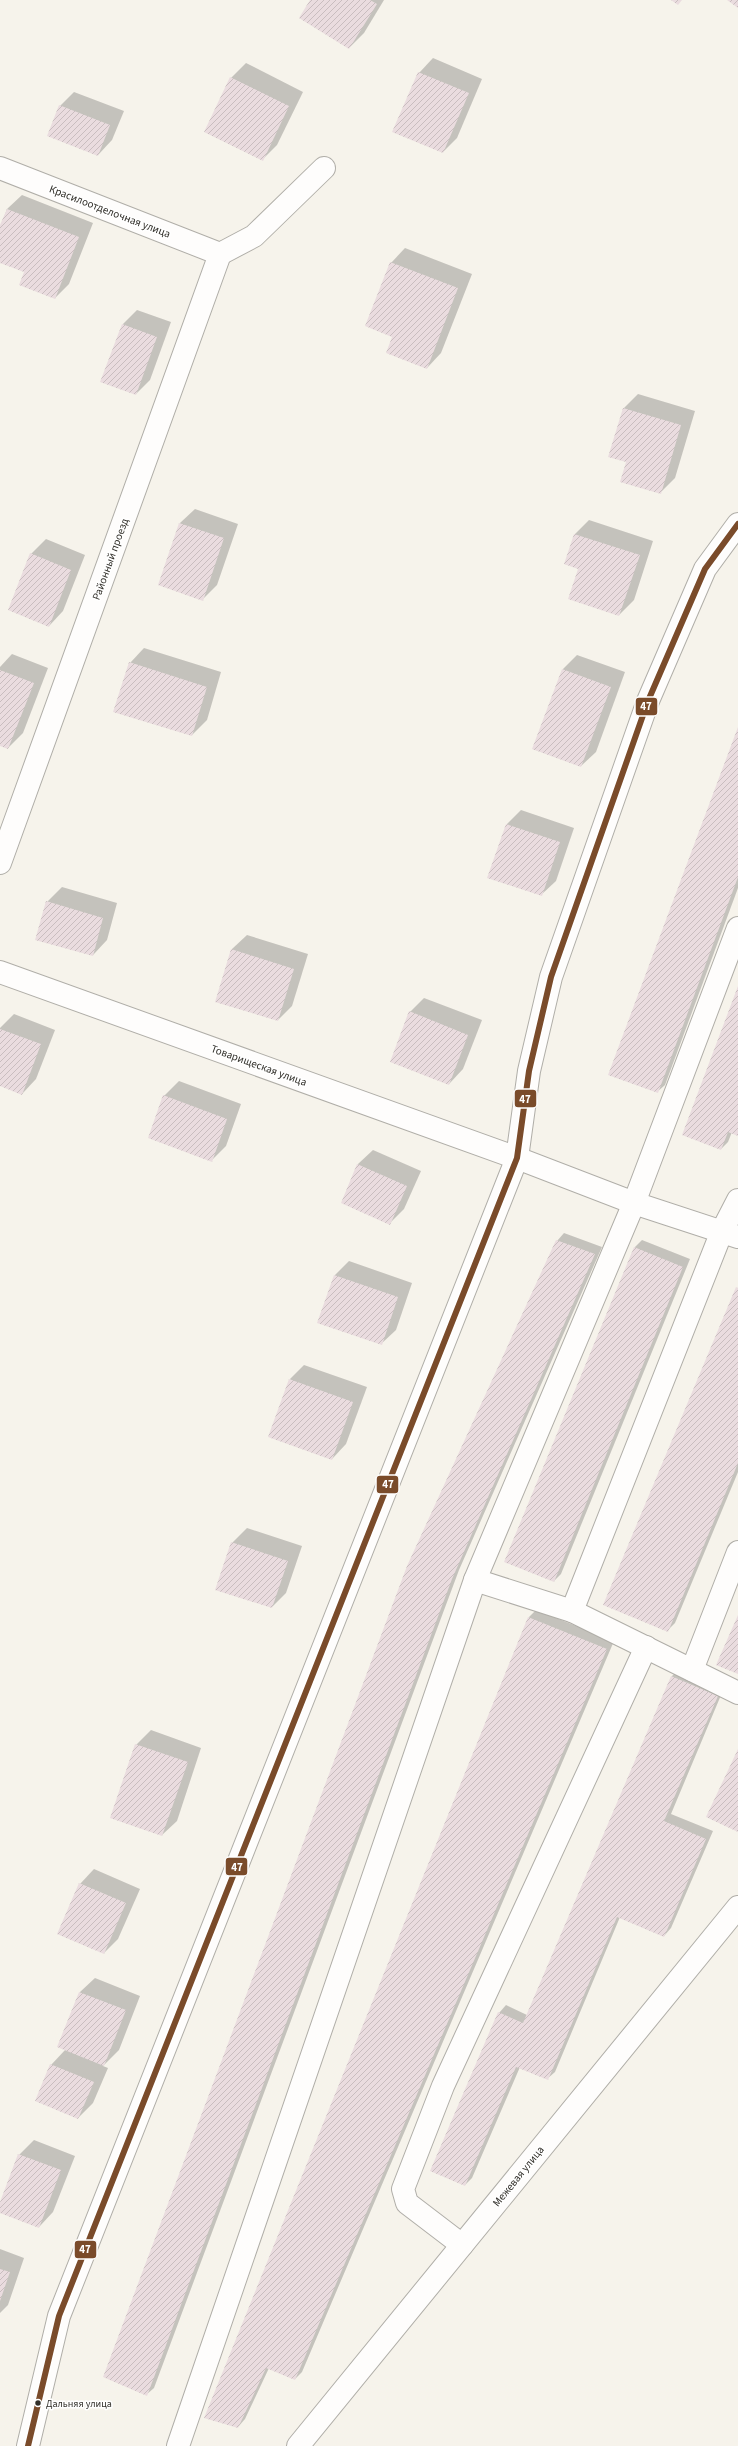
<svg xmlns="http://www.w3.org/2000/svg" width="738" height="2446" font-family="'Source Sans 3',sans-serif">
  <style>
    .shadow { fill: #0003 }
    .building { fill: url(#building-hatch) }
    .lines { fill: none; stroke-linecap: round; stroke-linejoin: round }
    .minor-casing { stroke: #b0aea8; stroke-width: 24 }
    .minor { stroke: #fefdfc; stroke-width: 22 }
    .bus-1-casing { stroke: #fff; stroke-width: 9 }
    .bus-1 { stroke: #7a4b2a; stroke-width: 6 }
    .bus-dot { fill: #302e28; stroke: #fff; stroke-width: 1.5 }
    .labels { text-anchor: middle; stroke-width: 3; stroke-linejoin: round; paint-order: stroke }
    .bus-label { font-size: 10px; fill: #302e28; stroke: #fff; text-anchor: start }
    .street-label { font-size: 11px; fill: #302e28; stroke: #fff }
    .line-badge { stroke: #fff; stroke-width: 1.5 }
    .badge-label { font-size: 11px; text-anchor: middle; font-weight: bold; fill: #fff }
  </style>
  <defs>
    <pattern id="building-hatch" width="6" height="6" patternUnits="userSpaceOnUse"><rect width="6" height="6" fill="#eadcdf"/><path d="M-1 1l2-2M0 6l6-6M5 7l2-2" fill="none" stroke="#c9bdbf"/></pattern>
  </defs>
  <rect width="100%" height="100%" fill="#f6f3eb"/>
  <g class="shadow">
    <path d="M311,0H384L364,33L349,48Z"/>
    <path d="M433,58L482,79L457,138L443,152L419,73Z"/>
    <path d="M246,63L303,92L277,145L263,159L231,78Z"/>
    <path d="M74,92L124,111L112,140L98,155L60,106Z"/>
    <path d="M22,195L93,223L69,284L55,298L25,271L0,262V228L7,209Z"/>
    <path d="M405,248L472,274L441,353L427,368L391,263Z"/>
    <path d="M137,310L171,322L150,380L136,394L123,324Z"/>
    <path d="M638,394L695,411L675,478L661,492L627,461L623,409Z"/>
    <path d="M195,509L238,524L217,585L202,600L180,523Z"/>
    <path d="M589,520L653,541L634,600L619,615L579,568L565,564L575,534Z"/>
    <path d="M46,539L85,555L63,611L49,626L31,554Z"/>
    <path d="M144,648L221,672L207,720L192,735L130,663Z"/>
    <path d="M12,654L48,668L23,733L8,748L0,744V667Z"/>
    <path d="M577,655L625,672L596,752L581,766L533,749L563,669Z"/>
    <path d="M738,730V888L665,1085L657,1092Z"/>
    <path d="M521,810L574,828L556,881L541,895L507,824Z"/>
    <path d="M62,887L117,903L107,940L93,955L47,902Z"/>
    <path d="M247,935L308,954L292,1006L278,1020L216,1001L232,949Z"/>
    <path d="M738,989V1134L732,1132L728,1142L721,1149Z"/>
    <path d="M424,998L482,1020L463,1069L449,1084L410,1012Z"/>
    <path d="M14,1014L55,1030L36,1079L22,1094L0,1085V1028Z"/>
    <path d="M179,1081L241,1104L226,1146L211,1161L164,1096Z"/>
    <path d="M373,1150L421,1171L404,1209L390,1223L342,1202L358,1164Z"/>
    <path d="M564,1233L602,1247L459,1570L154,2388L146,2395L557,1241Z"/>
    <path d="M642,1240L690,1259L561,1574L554,1581L506,1562L635,1247Z"/>
    <path d="M349,1261L412,1283L396,1330L381,1344L318,1322L335,1275Z"/>
    <path d="M738,1287V1472L675,1623L667,1631Z"/>
    <path d="M304,1365L367,1387L346,1444L332,1459L290,1379Z"/>
    <path d="M247,1528L302,1546L286,1593L272,1607L232,1543Z"/>
    <path d="M536,1610L614,1641L302,2372L295,2379L269,2368L245,2419L238,2427L529,1617Z"/>
    <path d="M679,1669L724,1688L671,1814L713,1831L671,1928L664,1936L620,1917L555,2072L547,2079L520,2067L472,2178L465,2185L499,2013L506,2005L527,2015L672,1676Z"/>
    <path d="M151,1730L201,1748L177,1821L162,1835L136,1745Z"/>
    <path d="M94,1869L140,1889L118,1939L104,1953L80,1884Z"/>
    <path d="M95,1978L140,1996L119,2050L103,2066L108,2068L93,2103L78,2118L51,2065L66,2049L59,2046L80,1992Z"/>
    <path d="M34,2140L75,2156L53,2212L39,2227L0,2212V2205L19,2155Z"/>
    <path d="M0,2249L24,2258L8,2305L0,2313Z"/>
  </g>
  <g class="building">
    <path d="M310,0H370L377,4L349,49L299,18Z"/>
    <path d="M671,0H682L678,5Z"/>
    <path d="M727,0H738V8Z"/>
    <path d="M418,72L469,93L443,153L392,132Z"/>
    <path d="M230,77L289,106L263,161L204,132Z"/>
    <path d="M59,105L110,125L98,156L47,136Z"/>
    <path d="M7,209L79,237L55,299L19,285L24,272L0,263V225Z"/>
    <path d="M390,262L458,288L427,369L386,353L392,337L365,326Z"/>
    <path d="M122,324L157,337L136,395L100,382Z"/>
    <path d="M623,408L681,425L661,494L620,482L626,462L608,457Z"/>
    <path d="M179,523L224,538L203,601L158,585Z"/>
    <path d="M574,534L640,555L619,616L568,599L578,569L564,564Z"/>
    <path d="M30,553L71,570L49,627L8,610Z"/>
    <path d="M129,662L207,687L192,736L113,712Z"/>
    <path d="M562,669L611,687L581,767L532,749Z"/>
    <path d="M0,670L34,683L8,749L0,746Z"/>
    <path d="M738,727V877L658,1093L608,1075Z"/>
    <path d="M506,824L560,842L542,896L487,878Z"/>
    <path d="M46,901L103,918L93,956L35,940Z"/>
    <path d="M231,949L294,969L278,1021L215,1002Z"/>
    <path d="M738,986V1136L728,1132L721,1150L682,1135Z"/>
    <path d="M409,1011L468,1035L449,1085L390,1062Z"/>
    <path d="M0,1029L41,1044L22,1095L0,1086Z"/>
    <path d="M163,1095L227,1119L212,1162L148,1138Z"/>
    <path d="M357,1164L407,1186L390,1225L341,1203Z"/>
    <path d="M556,1240L595,1254L452,1579L147,2396L103,2377L407,1566Z"/>
    <path d="M634,1247L683,1267L554,1582L504,1562Z"/>
    <path d="M334,1275L398,1297L382,1345L317,1323Z"/>
    <path d="M736,1287L738,1288V1463L668,1632L603,1605Z"/>
    <path d="M289,1379L353,1402L332,1460L268,1437Z"/>
    <path d="M231,1542L288,1561L272,1608L215,1590Z"/>
    <path d="M738,1615V1674L716,1665Z"/>
    <path d="M528,1617L607,1649L295,2380L266,2368L238,2428L204,2418Z"/>
    <path d="M671,1676L718,1696L664,1821L706,1839L664,1937L617,1917L548,2080L516,2067L465,2186L430,2171L498,2012L523,2023Z"/>
    <path d="M135,1744L188,1762L162,1836L110,1818Z"/>
    <path d="M738,1749V1832L706,1817Z"/>
    <path d="M79,1883L126,1903L104,1954L57,1934Z"/>
    <path d="M79,1992L126,2010L104,2066L57,2047Z"/>
    <path d="M50,2064L94,2082L78,2119L35,2101Z"/>
    <path d="M18,2154L61,2170L39,2228L0,2213V2202Z"/>
    <path d="M0,2269L10,2272L0,2301Z"/>
  </g>
  <g class="lines">
    <defs>
      <g id="minor">
        <path d="M0,168L220,254"/>
        <path d="M220,254L254,236L324,168"/>
        <path d="M0,863L220,254"/>
        <path d="M0,972L517,1158L634,1203L738,1237"/>
        <path d="M475,1580L572,1611L738,1693"/>
        <path d="M572,1611L722,1231L738,1200"/>
        <path d="M692,1670L738,1552"/>
        <path d="M462,2245L407,2203L403,2189L443,2086L646,1647"/>
        <path d="M28,2446L59,2316L517,1158L529,1071L551,977L648,701L705,569L738,524"/>
        <path d="M178,2446L475,1580L634,1203L738,928"/>
        <path d="M298,2446L738,1907"/>
      </g>
    </defs>
    <use href="#minor" class="minor-casing"/>
    <use href="#minor" class="minor"/>
    <defs>
      <path id="bus-1" d="M28,2446L59,2316L517,1158L529,1071L551,977L648,701L705,569L738,524"/>
    </defs>
    <use href="#bus-1" class="bus-1-casing"/>
    <use href="#bus-1" class="bus-1"/>
  </g>
  <circle class="bus-dot" cx="38" cy="2403" r="3.5"/>
  <g class="labels">
    <g class="bus-label">
      <text x="46" y="2407">Дальняя улица</text>
    </g>
    <g class="street-label">
      <text transform="translate(110 211) rotate(21)" y="4">Красилоотделочная улица</text>
      <text transform="translate(110 559) rotate(-70)" y="4">Районный проезд</text>
      <text transform="translate(259 1065) rotate(20)" y="4">Товарищеская улица</text>
      <text transform="translate(518 2176) rotate(-51)" y="4">Межевая улица</text>
    </g>
  </g>
  <g class="line-badge">
    <rect x="635" y="697" width="23" height="19" rx="4" fill="#7a4b2a"/>
    <rect x="514" y="1089" width="23" height="19" rx="4" fill="#7a4b2a"/>
    <rect x="376" y="1475" width="23" height="19" rx="4" fill="#7a4b2a"/>
    <rect x="225" y="1857" width="23" height="19" rx="4" fill="#7a4b2a"/>
    <rect x="74" y="2240" width="23" height="19" rx="4" fill="#7a4b2a"/>
  </g>
  <g class="badge-label">
    <text x="646" y="710">47</text>
    <text x="525" y="1103">47</text>
    <text x="388" y="1488">47</text>
    <text x="237" y="1871">47</text>
    <text x="85" y="2253">47</text>
  </g>
</svg>
